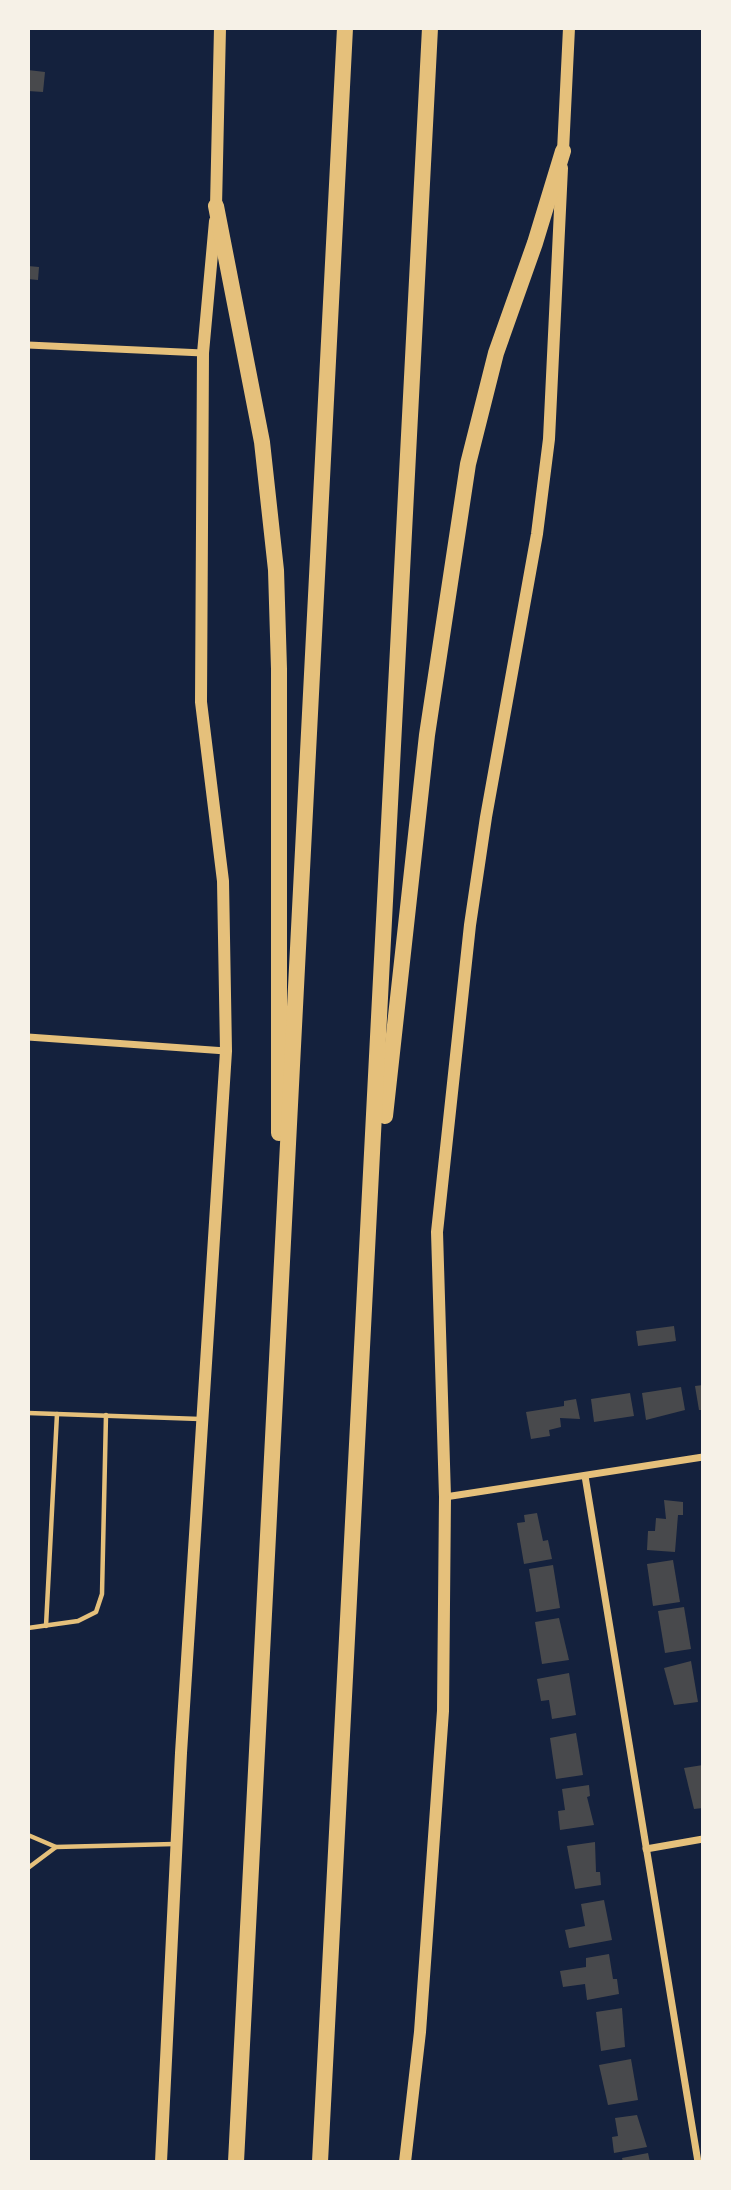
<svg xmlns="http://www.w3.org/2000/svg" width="731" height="2190" font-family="Commissioner,sans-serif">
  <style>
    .building { fill: #48494c }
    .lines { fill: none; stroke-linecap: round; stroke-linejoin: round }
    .service { stroke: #e5c07b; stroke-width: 4.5 }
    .minor { stroke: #e5c07b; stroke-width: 7 }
    .secondary { stroke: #e5c07b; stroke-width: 12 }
    .primary { stroke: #e5c07b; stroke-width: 12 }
    .motorway { stroke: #e5c07b; stroke-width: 16 }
  </style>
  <rect width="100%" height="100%" fill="#14213d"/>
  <g class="building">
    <path d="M28,70L45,72L43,92L28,91Z"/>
    <path d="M28,266L39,267L38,280L28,279Z"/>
    <path d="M674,1326L676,1341L638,1346L636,1331Z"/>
    <path d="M703,1385V1410H699L695,1386Z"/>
    <path d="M681,1387L685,1410L646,1420L642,1393Z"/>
    <path d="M630,1393L634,1416L594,1422L591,1399Z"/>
    <path d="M576,1399L580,1419L560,1418L561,1427L549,1430L550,1436L531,1439L526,1412L564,1406V1401Z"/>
    <path d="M664,1500L683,1502V1515H678L675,1552L647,1550L648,1531H655L656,1518L666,1519Z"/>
    <path d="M537,1513L543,1541L548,1540L552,1559L524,1564L517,1523L525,1522L524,1515Z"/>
    <path d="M673,1560L680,1602L653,1606L647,1564Z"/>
    <path d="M553,1565L560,1608L536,1612L529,1569Z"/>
    <path d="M684,1607L691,1649L665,1653L658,1611Z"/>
    <path d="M559,1618L569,1660L542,1664L535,1622Z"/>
    <path d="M691,1661L698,1702L674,1705L664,1668Z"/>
    <path d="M569,1673L576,1715L552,1719L549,1700L541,1701L537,1679Z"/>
    <path d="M576,1733L583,1775L556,1779L550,1738Z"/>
    <path d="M703,1765V1808L694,1809L684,1768Z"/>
    <path d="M589,1785L590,1796L587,1797L594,1825L560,1830L558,1811L565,1810L562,1789Z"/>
    <path d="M595,1842L596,1872H600L601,1885L575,1889L567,1846Z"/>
    <path d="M604,1900L612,1940L569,1948L565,1930L585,1926L581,1904Z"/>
    <path d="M609,1954L613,1979H617L619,1994L587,2000L585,1984L563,1987L560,1971L586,1967V1958Z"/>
    <path d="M622,2008L625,2047L601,2051L596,2012Z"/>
    <path d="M631,2059L638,2100L608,2105L599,2065Z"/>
    <path d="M637,2115L647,2147L614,2153L612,2137L618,2136L615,2118Z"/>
    <path d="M648,2153L650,2162H623L622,2158Z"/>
  </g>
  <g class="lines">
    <g class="service">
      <path d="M28,1413L200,1419"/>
      <path d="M46,1626L57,1414"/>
      <path d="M28,1628L78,1621L96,1612L102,1594L106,1415"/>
      <path d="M28,1835L56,1847L28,1868"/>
      <path d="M56,1847L174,1844"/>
    </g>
    <g class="minor">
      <path d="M28,345L203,353"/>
      <path d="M28,1037L226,1051"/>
      <path d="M585,1476L698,2162"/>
      <path d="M445,1497L703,1457"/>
      <path d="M646,1849L703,1839"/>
    </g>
    <g class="secondary">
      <path d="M161,2162L181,1753L226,1051L223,881L201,702L203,353L215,221"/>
      <path d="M405,2162L420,2032L443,1711L445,1497L437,1232L470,925L486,817L537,534L549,439L562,168"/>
    </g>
    <g class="primary">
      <path d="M563,151L569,28"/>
      <path d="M216,206L220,28"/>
    </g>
    <g class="motorway">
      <path d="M216,206L262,442L276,570L279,669V1133"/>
      <path d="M385,1116L427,735L468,464L496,353L535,243L563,151"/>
      <path d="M236,2162L345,28"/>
      <path d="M320,2162L430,28"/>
    </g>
  </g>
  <rect width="731" height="2190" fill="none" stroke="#f6f1e7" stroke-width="60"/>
</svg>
